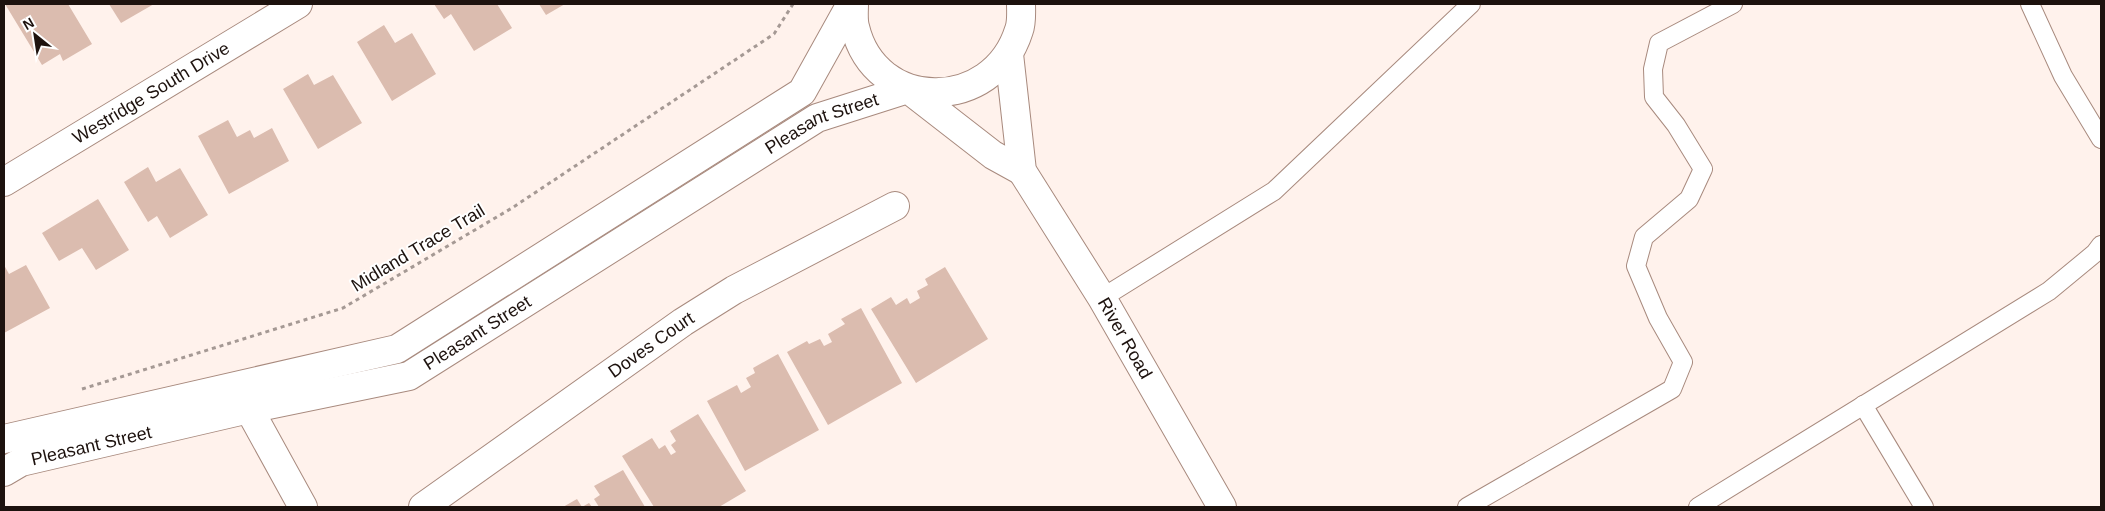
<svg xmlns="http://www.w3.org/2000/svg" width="2105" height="511" font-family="Helvetica,sans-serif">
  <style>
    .building { fill: #dbbcaf }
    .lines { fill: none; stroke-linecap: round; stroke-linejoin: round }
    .lane-casing { stroke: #a88a7e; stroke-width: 20 }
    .street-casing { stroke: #a88a7e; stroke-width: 30 }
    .secondary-casing { stroke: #a88a7e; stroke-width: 30 }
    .path { stroke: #a59994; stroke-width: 3; stroke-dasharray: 4 4; stroke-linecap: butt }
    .lane { stroke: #fff; stroke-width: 18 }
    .street { stroke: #fff; stroke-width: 28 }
    .secondary { stroke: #fff; stroke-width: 28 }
    .labels { text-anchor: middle; stroke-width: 4; stroke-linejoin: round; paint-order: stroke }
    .street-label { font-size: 18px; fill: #1d120e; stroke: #fff }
  </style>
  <rect width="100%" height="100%" fill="#fff2ec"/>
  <g class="building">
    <path d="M5,4H68L92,44L63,61L60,54L42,65Z"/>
    <path d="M109,4H154L121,23Z"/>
    <path d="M434,4H497L512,28L474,51L451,14L444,19Z"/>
    <path d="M539,4H565L546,15Z"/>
    <path d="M384,25L395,43L412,33L436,74L392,101L357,42Z"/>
    <path d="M308,74L314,85L333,75L362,123L318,149L283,89Z"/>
    <path d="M228,120L237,137L250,130L254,138L272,128L289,161L229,194L198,136Z"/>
    <path d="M148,167L156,182L180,168L208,215L170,238L157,216L148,222L124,182Z"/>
    <path d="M98,199L129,250L96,270L82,248L59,261L42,233Z"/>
    <path d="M4,265L9,274L26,265L50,308L4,333Z"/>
    <path d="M945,267L988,339L916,383L871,309L891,297L896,305L907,298L910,304L920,298L917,291L928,285L925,279Z"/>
    <path d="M861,308L902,383L828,425L787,352L807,341L809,344L820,339L824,346L832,342L828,334L845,324L841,319Z"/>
    <path d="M778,354L819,430L745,471L707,401L737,385L741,393L751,387L746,378L755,373L753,368Z"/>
    <path d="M698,414L746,491L719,507H654L622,456L652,438L659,449L665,445L671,455L676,452L671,445L676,441L670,431Z"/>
    <path d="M623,470L645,507H599L594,499L600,495L594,486Z"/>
    <path d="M577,499L582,507L589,503L592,507H563Z"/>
  </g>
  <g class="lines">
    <defs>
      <g id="lane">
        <path d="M2030,4L2063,76L2101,139"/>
        <path d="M1102,298L1274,191L1471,4"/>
        <path d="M1863,405L1924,507"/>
        <path d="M1467,507L1672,389L1683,362L1658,318L1636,266L1644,237L1689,199L1703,169L1676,125L1654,97L1653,69L1659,43L1733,4"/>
        <path d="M1698,507L2049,291L2095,253L2101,245"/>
      </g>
      <g id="street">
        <path id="s1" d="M4,182L298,4"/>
        <path d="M248,385L249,409L303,507"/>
        <path id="s2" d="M423,507L683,322L734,290L895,206"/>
      </g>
      <g id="secondary">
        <path d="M854,4C854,11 853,20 855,27C875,113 993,114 1019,30C1022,22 1021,12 1021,4"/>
        <path id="s3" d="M1009,54L1022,171L1102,298L1222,507"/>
        <path d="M4,439L397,349L802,92L851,4"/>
        <path id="s4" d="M4,472L21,462L249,409L409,376L817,118L908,89L993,155L1022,171"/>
      </g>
    </defs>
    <use href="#lane" class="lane-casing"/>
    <use href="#street" class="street-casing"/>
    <use href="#secondary" class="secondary-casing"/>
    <path class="path" d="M82,389L343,308L512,208L774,34L793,4"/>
    <use href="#lane" class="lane"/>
    <use href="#street" class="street"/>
    <use href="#secondary" class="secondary"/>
  </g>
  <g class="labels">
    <g class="street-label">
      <text dy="6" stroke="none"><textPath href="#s1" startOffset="172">Westridge South Drive</textPath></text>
      <text dy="6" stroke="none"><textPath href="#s4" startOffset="902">Pleasant Street</textPath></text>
      <text transform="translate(418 248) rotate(-31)" y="6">Midland Trace Trail</text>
      <text dy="6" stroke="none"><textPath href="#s4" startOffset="498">Pleasant Street</textPath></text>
      <text dy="6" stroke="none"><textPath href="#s3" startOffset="314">River Road</textPath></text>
      <text dy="6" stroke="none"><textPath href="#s2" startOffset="280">Doves Court</textPath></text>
      <text dy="6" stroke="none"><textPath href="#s4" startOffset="92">Pleasant Street</textPath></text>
    </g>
  </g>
  <rect width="2105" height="511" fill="none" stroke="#1d120e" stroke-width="10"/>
  <g transform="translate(35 35) rotate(330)" stroke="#ffffff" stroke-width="4" paint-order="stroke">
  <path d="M0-4L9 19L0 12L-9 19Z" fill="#1d120e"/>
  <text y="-8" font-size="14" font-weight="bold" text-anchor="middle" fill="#1d120e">N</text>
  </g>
</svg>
